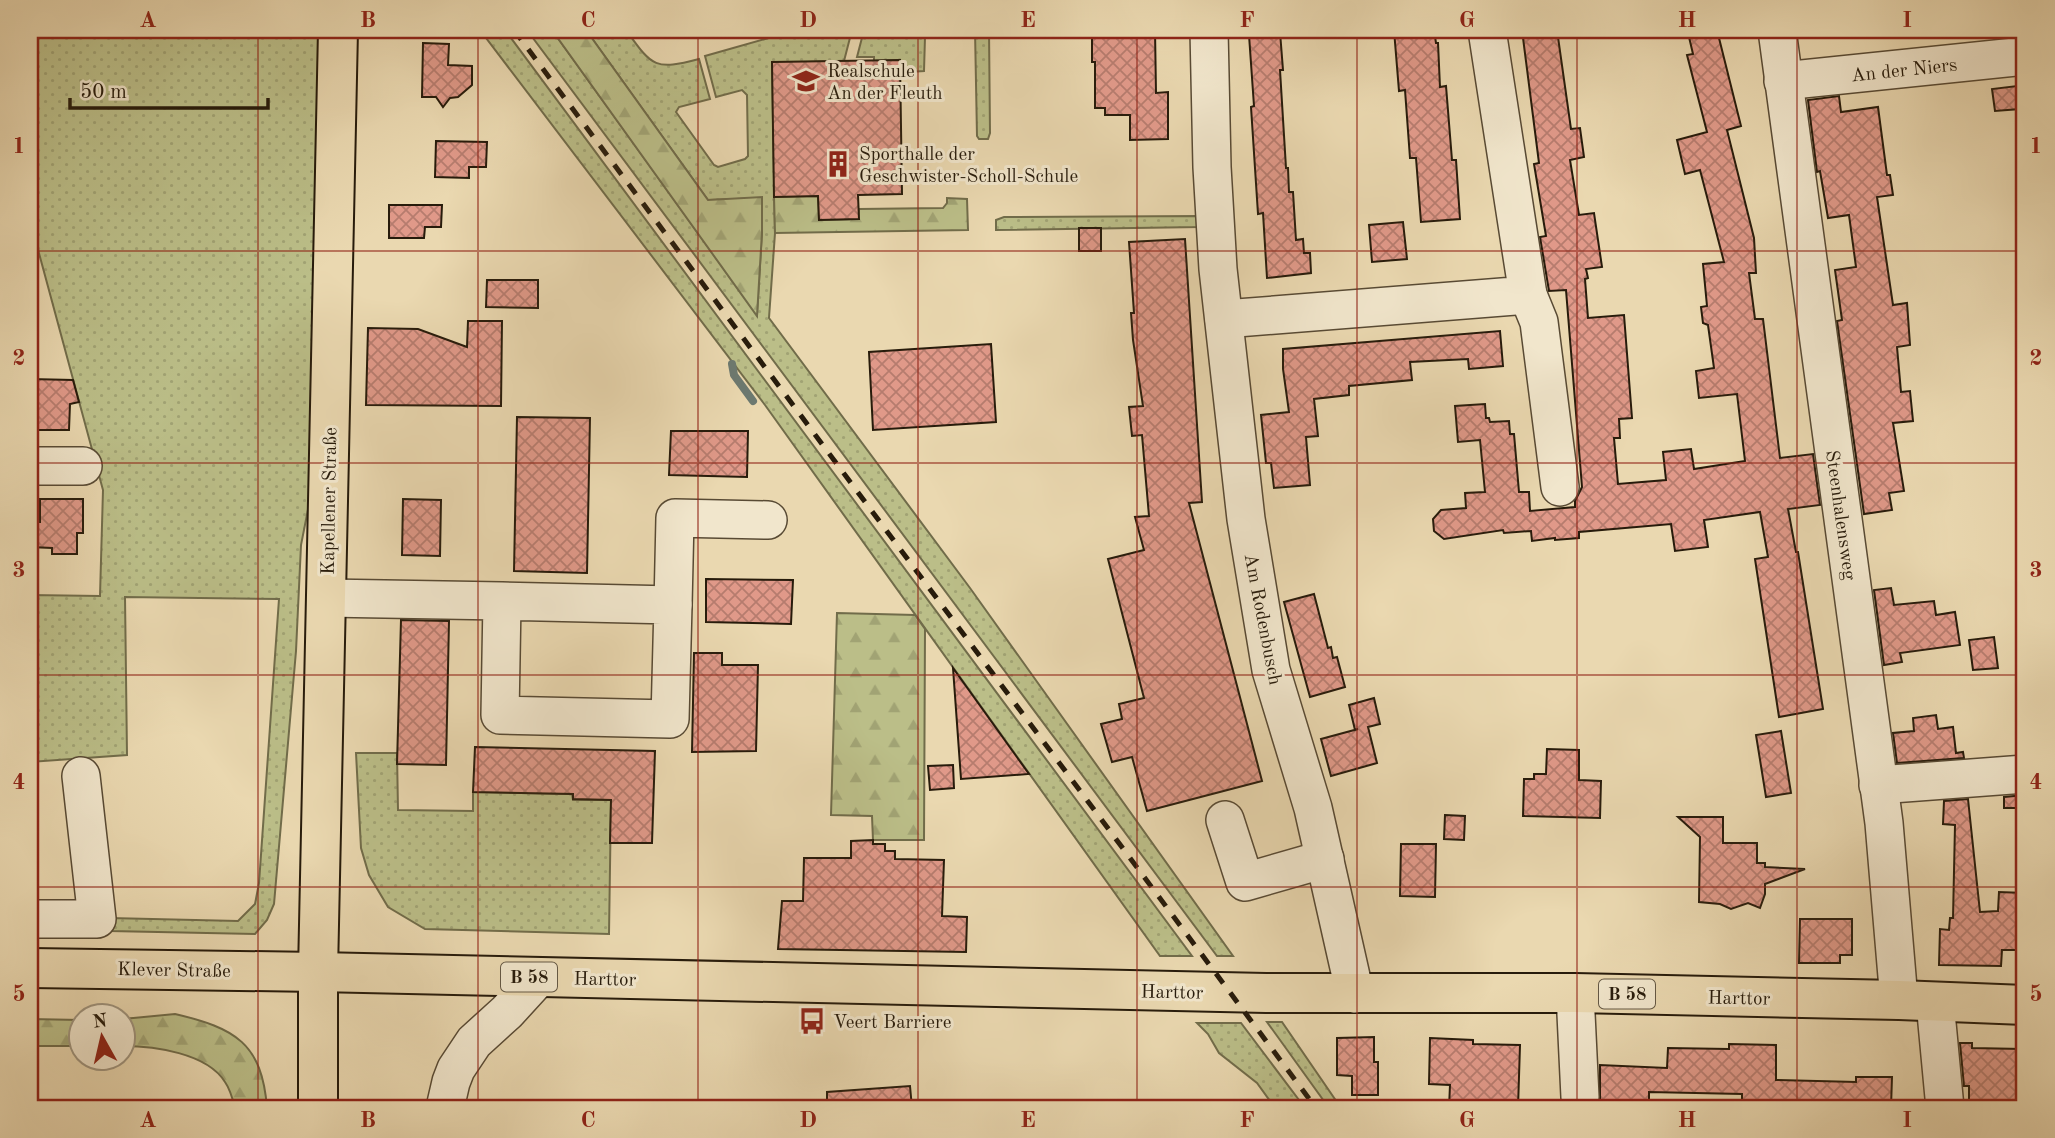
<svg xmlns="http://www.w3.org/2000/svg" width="2055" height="1138" font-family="'Old Standard TT',serif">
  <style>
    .grass { fill: url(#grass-dots); stroke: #716c4a; stroke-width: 2 }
    .forest { fill: url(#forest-firs); stroke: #716c4a; stroke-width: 2 }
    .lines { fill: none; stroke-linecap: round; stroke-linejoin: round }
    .stream { stroke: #6c7970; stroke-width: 8 }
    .building { fill: url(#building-cross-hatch); stroke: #271b0b; stroke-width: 2 }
    .minor-casing { stroke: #584a34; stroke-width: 40 }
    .major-casing { stroke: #271b0b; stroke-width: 42 }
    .minor { stroke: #f1e6cc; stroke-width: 37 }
    .major { stroke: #ead8b0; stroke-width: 38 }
    .rail { stroke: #271b0b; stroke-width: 5; stroke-dasharray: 12 12; stroke-linecap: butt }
    .grid { fill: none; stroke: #8f2418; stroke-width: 2; stroke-opacity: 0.55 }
    .labels { text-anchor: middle; stroke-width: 6; stroke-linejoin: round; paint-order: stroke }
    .shield { fill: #f1e6cc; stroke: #645845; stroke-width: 2 }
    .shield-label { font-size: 18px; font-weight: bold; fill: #271b0b }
    .street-label { font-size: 19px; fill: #271b0b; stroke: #f1e6cc }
    .poi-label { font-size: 19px; fill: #271b0b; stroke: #f1e6cc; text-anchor: start }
    .neatline { fill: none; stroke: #8f2418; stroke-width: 2.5 }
    .grid-label { font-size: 23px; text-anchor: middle; font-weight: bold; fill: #8f2418 }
  </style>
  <defs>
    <pattern id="grass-dots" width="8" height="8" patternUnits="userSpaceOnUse" patternTransform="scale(1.75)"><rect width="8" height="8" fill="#bbbe88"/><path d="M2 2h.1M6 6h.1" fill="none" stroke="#a1a374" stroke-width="1.8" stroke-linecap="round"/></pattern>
    <pattern id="forest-firs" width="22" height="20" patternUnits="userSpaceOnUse" patternTransform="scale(1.75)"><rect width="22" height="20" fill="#bbbe88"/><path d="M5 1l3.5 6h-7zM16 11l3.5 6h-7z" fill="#a1a374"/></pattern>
    <pattern id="building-cross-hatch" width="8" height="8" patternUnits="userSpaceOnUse" patternTransform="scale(1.75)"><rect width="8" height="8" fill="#e09989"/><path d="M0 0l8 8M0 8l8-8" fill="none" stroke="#b67c6e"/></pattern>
  </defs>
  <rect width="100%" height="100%" fill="#ead8b0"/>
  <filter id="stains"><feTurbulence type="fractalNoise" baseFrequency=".00286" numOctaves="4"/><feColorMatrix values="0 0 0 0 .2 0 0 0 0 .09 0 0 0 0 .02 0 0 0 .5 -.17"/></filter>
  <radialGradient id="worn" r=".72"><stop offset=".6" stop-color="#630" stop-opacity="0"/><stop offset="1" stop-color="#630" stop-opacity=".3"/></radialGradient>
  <g class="grass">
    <path d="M30,30H323L313,484L301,545L296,651L274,904L267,920L255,934L110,931V918L238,921L255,904L259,883L279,599L125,597L127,755L30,762V595L100,596L103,490L30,220Z"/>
    <path d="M480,30H505L1192,956H1160L765,405Z"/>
    <path d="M527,30H552L757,315L762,232V198L708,200L586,30H626C652,66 654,71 699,59L710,99L679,107L676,112L714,165L718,167L745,159L748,156L747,95L742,90L716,97L705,56L772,37L777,35L778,30H852L844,61L772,63L775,233L769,318L970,588L1233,956H1217Z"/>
    <path d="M864,30H907L922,33L925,37L924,71L908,72L905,74H901L900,60L874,61V57H857Z"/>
    <path d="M975,30H989L990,133L988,139H979L977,136Z"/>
    <path d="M1199,216L1200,227L996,230V220L1004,217Z"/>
    <path d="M356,753H397L398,810L473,811V792L572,794L573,800H611L609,934L425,929L388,907L369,875L361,848Z"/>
    <path d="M1267,1022H1282L1341,1108H1329Z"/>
    <path d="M1197,1023H1241L1305,1108H1275L1257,1083L1219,1053L1208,1034Z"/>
  </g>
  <g class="forest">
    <path d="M552,30H586L708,200L762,197V232L757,316Z"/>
    <path d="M818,196L819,220L858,219L859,209L943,208L947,203V198L967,199L968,230L775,233L774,197Z"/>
    <path d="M837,613L915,615L925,629L924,840H873L872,816L831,815Z"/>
    <path d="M175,1014C235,1028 262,1043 267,1108H235C233,1100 230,1089 225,1082C207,1053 154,1046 123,1046V1019Z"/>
    <path d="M30,1019L80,1020V1046H30Z"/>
  </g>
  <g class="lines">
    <path class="stream" d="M732,364L734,375L753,401"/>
  </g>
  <g class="building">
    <path d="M1092,30H1155L1156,93L1168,92V139L1130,140V115H1105V108H1095V62H1092Z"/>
    <path d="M1394,30H1434L1436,43H1438L1440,87L1446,86L1452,160H1456L1460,219L1421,222L1416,158H1410L1405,90L1399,91Z"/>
    <path d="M1522,30H1557L1571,129L1580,128L1584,157L1570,160L1579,215L1594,213L1602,267L1586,269L1588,278L1585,279L1588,318L1624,315L1632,418L1619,419L1620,438H1614L1618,484L1666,480L1663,452L1691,449L1694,469L1745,461L1737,394L1699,398L1696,371L1714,368L1708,325L1703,323L1701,307L1707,306L1703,264L1724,262L1700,170L1685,174L1677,140L1707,132L1687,55L1693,54L1689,37L1694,36L1692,30H1717L1741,126L1727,130L1754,238L1756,273H1749L1755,319H1763L1780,458L1813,454L1820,505L1788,509L1796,552H1798L1823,709L1779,717L1755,559L1768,557L1760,512L1704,520L1708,547L1675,551L1671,524L1579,532V538L1555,540V538L1532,541L1531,531L1504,533L1503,530L1444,539L1434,531L1433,519L1441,510L1466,508L1465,493L1485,492L1480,440L1458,442L1455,406L1485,404L1486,418H1489L1490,422L1509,421L1510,434H1514L1519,492H1529L1530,511L1575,507V501L1582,487L1566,290L1549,291L1540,237L1546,236L1534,164L1539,163Z"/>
    <path d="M1280,32L1283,70H1280L1286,168H1288L1289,192H1293L1296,240L1303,239L1304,253H1310L1311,273L1267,278L1263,213L1258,214L1251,107L1254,106L1249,35Z"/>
    <path d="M423,43L449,44L448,65L472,66V85L458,97L450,98L443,107L436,97H422Z"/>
    <path d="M900,60L902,194L858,195L859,219L819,220L818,196L774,197L772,62Z"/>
    <path d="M2017,86L2020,109L1995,111L1992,89Z"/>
    <path d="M1839,96L1841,112L1878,107L1887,175H1890L1893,195L1877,197L1893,305L1907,303L1910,345L1897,347L1901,392L1910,391L1913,421L1893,423L1904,491L1889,493L1892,510L1864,514L1837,321L1842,320L1835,270L1856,267L1849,215L1828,218L1820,171L1817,172L1808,100Z"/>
    <path d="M436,141L487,142L486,167H469V178L435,177Z"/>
    <path d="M389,205H442L441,227H425L424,238H389Z"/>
    <path d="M1403,222L1407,259L1372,262L1369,225Z"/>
    <rect x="1079" y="228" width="22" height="23"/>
    <path d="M1185,239L1202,502L1189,503L1262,781L1147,811L1132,757L1112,762L1101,724L1122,719L1119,704L1144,698L1108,559L1144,550L1135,517L1149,516L1142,435L1132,436L1129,407L1143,406L1133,340L1131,313H1134L1129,242Z"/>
    <path d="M487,280H538V308L486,307Z"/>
    <path d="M468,321H502L501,406L366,405L368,328L418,329L467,347Z"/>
    <path d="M1500,331L1503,366L1469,369L1468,359L1410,362L1412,380L1349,386V395L1314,399L1318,436L1306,437L1310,485L1274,488L1271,463H1266L1261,415L1289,412L1283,369V349Z"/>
    <path d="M991,344L996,422L873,430L869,352Z"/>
    <path d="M30,379L73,380L79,402L70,404L69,430H35V428H30Z"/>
    <path d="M517,417L590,418L587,573L514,571Z"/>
    <path d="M671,431H748L747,477L669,475Z"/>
    <path d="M40,499H83V533H77V554H52V548L30,547V522H40Z"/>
    <path d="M403,499L441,500L440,556L402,555Z"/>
    <path d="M706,579L793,580L791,624L706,622Z"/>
    <path d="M1891,588L1894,605L1934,601L1936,615L1955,612L1960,645L1900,653L1902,662L1884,665L1874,590Z"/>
    <path d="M1314,594L1328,648L1331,647L1333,658L1337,657L1345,687L1310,697L1284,602Z"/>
    <path d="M401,620L449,621L446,765L397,764Z"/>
    <path d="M1994,637L1998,668L1973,670L1969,640Z"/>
    <path d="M694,653H722V665H758L756,751L692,752Z"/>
    <path d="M953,668L1029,774L961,779Z"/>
    <path d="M1374,698L1380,724L1368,727L1377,763L1331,776L1321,739L1358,729L1355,730L1349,705Z"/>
    <path d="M1936,715L1938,729L1953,727L1956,753L1963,752L1964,758L1897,763L1893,733L1914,731L1913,718Z"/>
    <path d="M1781,731L1791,793L1766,797L1756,735Z"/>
    <path d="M475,747L655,751L652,843H610L611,800L573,799V794L473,792Z"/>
    <path d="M1547,749L1579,750V780L1601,781L1600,818L1523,816L1524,779H1534V774H1546Z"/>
    <path d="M953,765L954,788L930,790L928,766Z"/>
    <path d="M2025,795V808H2004V797Z"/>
    <path d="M1968,799L1980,912L1998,911L1999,892L2025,893V950H2002L2001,966L1939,965L1940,929L1949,930L1950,918H1953L1955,825L1943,824L1944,801Z"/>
    <path d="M1445,815L1465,816L1464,840L1444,839Z"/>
    <path d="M1678,817H1723V843H1757V863H1765V867L1805,869L1765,884V894L1760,908L1748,903L1731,909L1720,904L1699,902L1700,837Z"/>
    <path d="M873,840V844H885V851H895V859L944,860L942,916L967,917L966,952L778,949L782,901H803L804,858H851V841Z"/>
    <path d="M1401,844H1436L1435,897L1400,896Z"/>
    <path d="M1800,919H1852V955H1840V963H1799Z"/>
    <path d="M1374,1037V1062H1378V1095H1352V1076L1337,1075V1038Z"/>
    <path d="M1430,1038L1473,1040V1044L1520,1045L1518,1108H1449L1450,1085L1429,1084Z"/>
    <path d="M1960,1043H1972V1048L2022,1049V1076H2025V1108H1969V1086H1964Z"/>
    <path d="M1729,1044L1776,1045V1080L1856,1082V1077H1892L1891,1108H1757V1103H1742V1094L1649,1092V1108H1612V1101H1600V1065L1667,1068L1668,1048L1729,1049Z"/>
    <path d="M910,1086L912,1108H827V1092Z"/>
  </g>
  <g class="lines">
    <defs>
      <g id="minor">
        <path d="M1209,30L1212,167L1218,269L1246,519L1271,670L1313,808L1355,994"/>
        <path d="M1777,30L1884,823L1899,1000"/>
        <path d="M1783,81L2025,56"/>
        <path d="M1528,295L1539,322L1560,487"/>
        <path d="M1224,319L1528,295L1487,30"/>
        <path d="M30,466H83"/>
        <path d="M326,598L502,601L500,715L670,719L673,605L502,601"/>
        <path d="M673,605L675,518L768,520"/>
        <path d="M1878,785L2025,774"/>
        <path d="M1225,820L1245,882L1325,859"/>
        <path d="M30,919H97L81,776"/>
        <path d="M1575,993L1580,1097"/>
        <path d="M1935,1002L1945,1108"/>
        <path d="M445,1108L451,1082L456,1069L474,1042L507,1012L539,977"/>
      </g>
      <g id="major">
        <path d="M30,968L318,972L1266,993H1575L1899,1000L2025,1005"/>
        <path d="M318,1108V972L338,30"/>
      </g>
    </defs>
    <use href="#minor" class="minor-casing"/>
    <use href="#major" class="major-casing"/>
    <use href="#minor" class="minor"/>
    <use href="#major" class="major"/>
    <path class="rail" d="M514,30L1316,1108"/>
  </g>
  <path class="grid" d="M258,30V1108M478,30V1108M698,30V1108M918,30V1108M1137,30V1108M1357,30V1108M1577,30V1108M1797,30V1108M30,251H2025M30,463H2025M30,675H2025M30,887H2025"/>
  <defs>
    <symbol id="school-bare" viewBox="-9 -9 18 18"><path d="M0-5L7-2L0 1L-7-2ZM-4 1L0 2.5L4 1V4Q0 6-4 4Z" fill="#8f2418" stroke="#f1e6cc" stroke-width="2.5" paint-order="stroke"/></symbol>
    <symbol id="building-bare" viewBox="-9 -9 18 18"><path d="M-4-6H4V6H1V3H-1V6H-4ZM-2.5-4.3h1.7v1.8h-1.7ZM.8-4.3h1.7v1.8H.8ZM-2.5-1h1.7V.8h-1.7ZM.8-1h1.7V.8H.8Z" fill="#8f2418" stroke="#f1e6cc" stroke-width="2.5" paint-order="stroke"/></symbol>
    <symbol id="bus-bare" viewBox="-9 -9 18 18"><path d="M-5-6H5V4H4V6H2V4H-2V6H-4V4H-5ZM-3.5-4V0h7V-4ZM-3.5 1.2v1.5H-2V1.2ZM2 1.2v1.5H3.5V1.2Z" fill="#8f2418" stroke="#f1e6cc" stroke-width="2.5" paint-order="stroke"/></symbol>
  </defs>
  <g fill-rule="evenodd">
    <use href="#school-bare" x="787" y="62" width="38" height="38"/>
    <use href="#building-bare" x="819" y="145" width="38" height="38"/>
    <use href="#bus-bare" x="793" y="1002" width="38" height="38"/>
  </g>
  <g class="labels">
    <g class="shield">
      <rect x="501" y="962.5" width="56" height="29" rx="5"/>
      <rect x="1599" y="979.5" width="56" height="29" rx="5"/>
    </g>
    <g class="shield-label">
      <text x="529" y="983">B 58</text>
      <text x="1627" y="1000">B 58</text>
    </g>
    <g class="street-label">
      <text transform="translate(1904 69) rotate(-6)" y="7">An der Niers</text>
      <text transform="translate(328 501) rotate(-89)" y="7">Kapellener Straße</text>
      <text transform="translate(1842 515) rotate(82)" y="7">Steenhalensweg</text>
      <text transform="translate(1264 619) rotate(79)" y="7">Am Rodenbusch</text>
      <text transform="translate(174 969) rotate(1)" y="7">Klever Straße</text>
      <text transform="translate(605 978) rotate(1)" y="7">Harttor</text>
      <text transform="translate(1172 991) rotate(1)" y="7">Harttor</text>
      <text transform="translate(1739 997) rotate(1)" y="7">Harttor</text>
    </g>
    <g class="poi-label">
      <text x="827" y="77">Realschule<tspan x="827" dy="22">An der Fleuth</tspan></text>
      <text x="859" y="160">Sporthalle der<tspan x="859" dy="22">Geschwister-Scholl-Schule</tspan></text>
      <text x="833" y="1028">Veert Barriere</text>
    </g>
  </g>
  <rect width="2055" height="1138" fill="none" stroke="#ead8b0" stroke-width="77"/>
  <g transform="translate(102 1037) rotate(352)"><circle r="33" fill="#f1e6cc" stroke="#a0957f" stroke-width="2"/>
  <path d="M0-5L12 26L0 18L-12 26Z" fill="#8f2418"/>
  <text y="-10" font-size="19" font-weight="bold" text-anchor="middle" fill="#271b0b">N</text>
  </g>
  <path d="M70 98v10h198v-10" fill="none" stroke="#271b0b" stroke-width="3.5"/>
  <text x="80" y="98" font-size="21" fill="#271b0b" stroke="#f1e6cc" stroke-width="5" paint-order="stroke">50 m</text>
  <rect x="38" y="38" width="1978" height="1062" class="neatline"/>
  <g class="grid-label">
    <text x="148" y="27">A</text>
    <text x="368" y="27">B</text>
    <text x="588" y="27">C</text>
    <text x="808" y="27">D</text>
    <text x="1028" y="27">E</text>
    <text x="1247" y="27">F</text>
    <text x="1467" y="27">G</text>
    <text x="1687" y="27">H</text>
    <text x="1907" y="27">I</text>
    <text x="19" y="153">1</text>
    <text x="2036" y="153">1</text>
    <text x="19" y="365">2</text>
    <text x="2036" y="365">2</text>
    <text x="19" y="577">3</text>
    <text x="2036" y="577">3</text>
    <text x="19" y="789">4</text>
    <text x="2036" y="789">4</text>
    <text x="19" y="1001">5</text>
    <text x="2036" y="1001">5</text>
    <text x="148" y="1127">A</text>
    <text x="368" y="1127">B</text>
    <text x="588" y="1127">C</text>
    <text x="808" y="1127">D</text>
    <text x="1028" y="1127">E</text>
    <text x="1247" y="1127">F</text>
    <text x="1467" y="1127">G</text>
    <text x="1687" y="1127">H</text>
    <text x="1907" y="1127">I</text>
  </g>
  <rect width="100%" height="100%" filter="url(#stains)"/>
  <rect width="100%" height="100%" fill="url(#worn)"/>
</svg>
